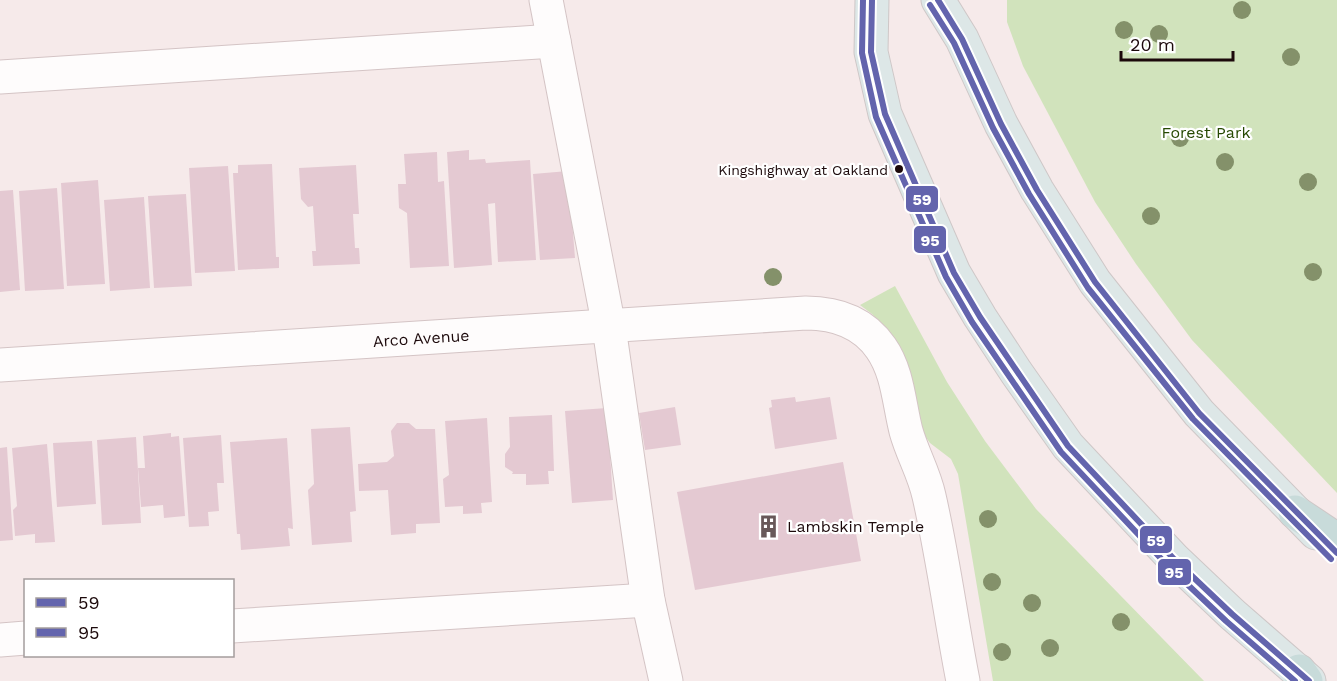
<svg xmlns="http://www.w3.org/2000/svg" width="1337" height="681" font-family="'Work Sans',sans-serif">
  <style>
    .green { fill: #d1e3bc }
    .building { fill: #e4c9d2 }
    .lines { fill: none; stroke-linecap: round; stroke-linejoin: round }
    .minor-casing { stroke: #d4c4c5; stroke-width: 35 }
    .major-casing { stroke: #cec7c7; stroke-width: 35 }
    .highway-casing { stroke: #cec7c7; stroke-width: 35 }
    .minor { stroke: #fefcfc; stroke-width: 33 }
    .major { stroke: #dde7e7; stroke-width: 33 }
    .highway { stroke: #c8dbda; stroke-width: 33 }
    .bus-1-casing { stroke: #fff; stroke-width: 10 }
    .bus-2-casing { stroke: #fff; stroke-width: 10 }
    .bus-1 { stroke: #6364ad; stroke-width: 6 }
    .bus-2 { stroke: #6364ad; stroke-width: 6 }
    .tree { fill: #84916a }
    .bus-dot { fill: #1c090b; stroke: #fff; stroke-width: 2 }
    .labels { text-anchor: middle; stroke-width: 4.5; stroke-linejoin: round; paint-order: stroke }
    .bus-label { font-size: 14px; fill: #1c090b; stroke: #fff; text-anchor: end }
    .park-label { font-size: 16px; fill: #264902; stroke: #fff }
    .street-label { font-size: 16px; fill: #1c090b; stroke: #fff }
    .poi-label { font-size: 16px; fill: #1c090b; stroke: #fff; text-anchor: start }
    .line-badge { stroke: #fff; stroke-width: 2 }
    .badge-label { font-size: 16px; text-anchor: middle; font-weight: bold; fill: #fff }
  </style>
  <rect width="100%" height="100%" fill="#f6eaea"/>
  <g class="green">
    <path d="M1007,0H1337V493L1192,340L1136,264L1095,202L1023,66L1007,22Z"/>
    <path d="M895,286L947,382L985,441L1036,509L1204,681H993L958,474L951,459L930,443L922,432L909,370L901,348L872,314L860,305Z"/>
  </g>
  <g class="building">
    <path d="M469,150V160L485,159L486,163L530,160L536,260L498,262L495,203L488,204L492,265L454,268L447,152Z"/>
    <path d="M437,152L438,182L444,181L449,266L410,268L407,213L399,208L398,184H406L404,154Z"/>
    <path d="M272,164L276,257H279V268L238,270L233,173H238V165Z"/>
    <path d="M356,165L359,214H353L355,248H359L360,264L313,266L312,251H316L313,206L308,207L301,199L299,168Z"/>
    <path d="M228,166L235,271L195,273L189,168Z"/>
    <path d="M568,171L575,258L540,260L533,174Z"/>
    <path d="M98,180L105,284L67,286L61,183Z"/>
    <path d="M57,188L64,289L25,291L19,191Z"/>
    <path d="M13,190L20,290L0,292V191Z"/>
    <path d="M186,194L192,286L154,288L148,196Z"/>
    <path d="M144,197L150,288L110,291L104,200Z"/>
    <path d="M795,397L796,402L830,397L837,439L775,449L769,408L772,407L771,400Z"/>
    <path d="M675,407L681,445L645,450L639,413Z"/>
    <path d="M607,408L613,500L572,503L565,411Z"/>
    <path d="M552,415L554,471H548L549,484L526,485V474H512L513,472L505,467V454L510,447L509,417Z"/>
    <path d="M487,418L492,502L481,503L482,513L463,514V506L445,507L443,479L449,475L445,421Z"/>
    <path d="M397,423H409L416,429H435L440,523L416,524V533L391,535L388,490L359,491L358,464L387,462L394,456L391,431Z"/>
    <path d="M350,427L356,511L350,512L352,542L312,545L308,490L314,484L311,429Z"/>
    <path d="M171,433V437L179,436L185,516L164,518L163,505L141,507L138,468H145L143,436Z"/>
    <path d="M221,435L224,483H217L219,511L208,512L209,526L189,527L183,438Z"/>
    <path d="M136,437L141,523L102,525L97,440Z"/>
    <path d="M287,438L293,529L288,528L290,546L241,550L240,534H237L230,442Z"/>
    <path d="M92,441L96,504L57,507L53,443Z"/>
    <path d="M47,444L55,542L35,543V534L15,536L13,510L17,506L12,448Z"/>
    <path d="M7,447L13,540L0,541V448Z"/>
    <path d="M843,462L861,561L695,590L677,492Z"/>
  </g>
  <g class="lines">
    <defs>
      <g id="minor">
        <path d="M546,0L609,327L648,600L666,681"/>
        <path d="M0,77L554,41"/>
        <path id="s1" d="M0,365L806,313C836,313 863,322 881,348C898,372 899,404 906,431C912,453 924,473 929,496C943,557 951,620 963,681"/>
        <path d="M232,626L648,600"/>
        <path d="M0,640L26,638"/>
      </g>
      <g id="major">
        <path d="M872,0L871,52L885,114L954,273L980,317L1016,372L1068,446L1174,559L1232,614L1309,681"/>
        <path d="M938,0L962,39L1001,124L1037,190L1095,282L1199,413L1316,533"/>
      </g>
      <g id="highway">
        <path d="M1295,512L1337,540"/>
        <path d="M1299,671L1306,681"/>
      </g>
    </defs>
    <use href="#minor" class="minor-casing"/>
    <use href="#major" class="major-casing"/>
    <use href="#highway" class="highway-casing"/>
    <use href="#minor" class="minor"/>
    <use href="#major" class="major"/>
    <use href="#highway" class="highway"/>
    <defs>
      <g id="bus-1">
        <path d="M872,0L871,52L885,114L954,273L980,317L1068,446L1174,559L1232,614L1309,681"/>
        <path d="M938,0L962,39L1001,124L1037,190L1095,282L1199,413L1337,553"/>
      </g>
      <g id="bus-2">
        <path d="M863,0L862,53L876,117L946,277L972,322L1061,452L1168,566L1226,621L1295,681"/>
        <path d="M930,5L954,43L993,128L1029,194L1088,288L1193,419L1331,559"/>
      </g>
    </defs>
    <use href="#bus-1" class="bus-1-casing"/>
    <use href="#bus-2" class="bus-2-casing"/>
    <use href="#bus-1" class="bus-1"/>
    <use href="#bus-2" class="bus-2"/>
  </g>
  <g class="tree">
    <circle cx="1242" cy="10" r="9"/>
    <circle cx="1124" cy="30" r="9"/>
    <circle cx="1159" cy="34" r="9"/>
    <circle cx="1291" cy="57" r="9"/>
    <circle cx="1180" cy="138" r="9"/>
    <circle cx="1225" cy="162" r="9"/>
    <circle cx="1308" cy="182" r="9"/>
    <circle cx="1151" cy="216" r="9"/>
    <circle cx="1313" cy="272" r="9"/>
    <circle cx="773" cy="277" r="9"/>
    <circle cx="988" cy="519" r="9"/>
    <circle cx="992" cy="582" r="9"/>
    <circle cx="1032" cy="603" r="9"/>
    <circle cx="1121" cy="622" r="9"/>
    <circle cx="1050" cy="648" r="9"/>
    <circle cx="1002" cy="652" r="9"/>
  </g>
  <defs>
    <symbol id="building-bare" viewBox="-9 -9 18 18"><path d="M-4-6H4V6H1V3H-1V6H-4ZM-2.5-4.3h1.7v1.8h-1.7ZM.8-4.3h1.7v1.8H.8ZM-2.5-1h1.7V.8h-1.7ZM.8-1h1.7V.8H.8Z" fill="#685859" stroke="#fff" stroke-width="2.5" paint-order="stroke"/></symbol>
  </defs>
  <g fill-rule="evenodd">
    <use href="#building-bare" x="752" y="510" width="33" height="33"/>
  </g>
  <circle class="bus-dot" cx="899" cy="169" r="5"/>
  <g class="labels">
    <g class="bus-label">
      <text x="888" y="175">Kingshighway at Oakland</text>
    </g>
    <g class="park-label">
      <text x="1206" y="138">Forest Park</text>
    </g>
    <g class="street-label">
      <text dy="6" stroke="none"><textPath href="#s1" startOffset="422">Arco Avenue</textPath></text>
    </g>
    <g class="poi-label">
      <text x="787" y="532">Lambskin Temple</text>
    </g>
  </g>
  <g class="line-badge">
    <rect x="905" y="185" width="34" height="28" rx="6" fill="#6364ad"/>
    <rect x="913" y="225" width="34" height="29" rx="6" fill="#6364ad"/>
    <rect x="1139" y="525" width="34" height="29" rx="6" fill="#6364ad"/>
    <rect x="1157" y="558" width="35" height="28" rx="6" fill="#6364ad"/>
  </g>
  <g class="badge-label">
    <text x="922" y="205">59</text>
    <text x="930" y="246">95</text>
    <text x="1156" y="546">59</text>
    <text x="1174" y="578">95</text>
  </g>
  <rect x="24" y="579" width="210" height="78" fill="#ffffff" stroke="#a49d9d" stroke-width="1.5"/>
  <rect x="36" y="598" width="30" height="9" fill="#6364ad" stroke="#a49d9d" stroke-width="1.5"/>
  <text x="78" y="609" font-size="18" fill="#1c090b">59</text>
  <rect x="36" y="628" width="30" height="9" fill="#6364ad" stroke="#a49d9d" stroke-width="1.5"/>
  <text x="78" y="639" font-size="18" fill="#1c090b">95</text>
  <path d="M1121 51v9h112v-9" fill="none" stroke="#1c090b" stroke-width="3"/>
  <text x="1130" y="51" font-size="18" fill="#1c090b" stroke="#ffffff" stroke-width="4.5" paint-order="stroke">20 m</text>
</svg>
